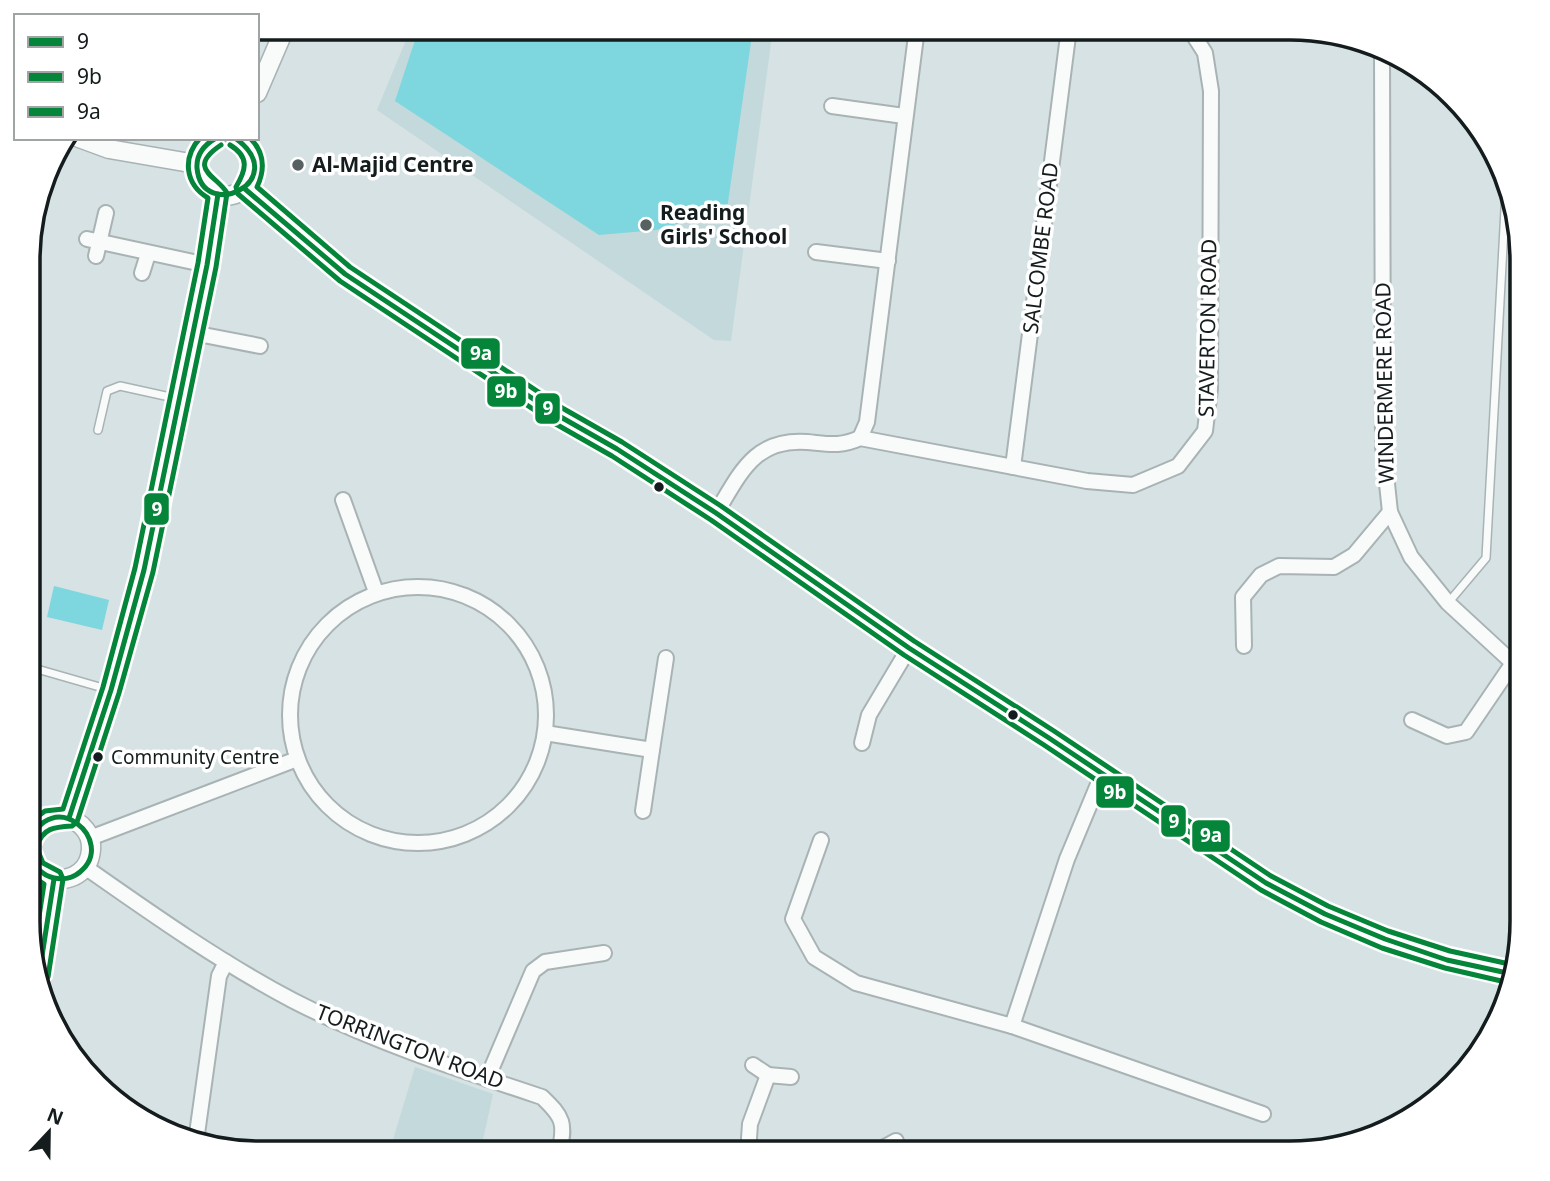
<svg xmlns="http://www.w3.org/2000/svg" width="1550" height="1181" font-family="'Noto Sans',sans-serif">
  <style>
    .built { fill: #c3d9db }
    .green { fill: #7ed6de }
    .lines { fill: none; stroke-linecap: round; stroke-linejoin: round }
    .service-casing { stroke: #a9b3b4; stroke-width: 10 }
    .minor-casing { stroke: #a9b3b4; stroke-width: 18 }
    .tertiary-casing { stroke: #a9b3b4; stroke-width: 21 }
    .service { stroke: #f9fbfb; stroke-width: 7 }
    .minor { stroke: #f9fbfb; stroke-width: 14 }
    .tertiary { stroke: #f9fbfb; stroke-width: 18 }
    .bus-1-casing { stroke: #fff; stroke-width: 10 }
    .bus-2-casing { stroke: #fff; stroke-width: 10 }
    .bus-3-casing { stroke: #fff; stroke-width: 10 }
    .bus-1 { stroke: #048539; stroke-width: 5 }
    .bus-2 { stroke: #048539; stroke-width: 5 }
    .bus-3 { stroke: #048539; stroke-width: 5 }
    .poi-dot { fill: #586162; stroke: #fff; stroke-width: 2.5 }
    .bus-dot { fill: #141c1d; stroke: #fff; stroke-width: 2.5 }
    .labels { text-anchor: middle; stroke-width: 7; stroke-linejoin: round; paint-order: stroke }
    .bus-label { font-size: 19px; fill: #141c1d; stroke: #fff; text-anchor: start }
    .poi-label { font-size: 21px; font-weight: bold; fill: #141c1d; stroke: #fff; text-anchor: start }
    .street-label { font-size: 21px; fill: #141c1d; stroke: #fff }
    .rim { fill: none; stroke: #141c1d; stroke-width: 3.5 }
    .line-badge { stroke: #fff; stroke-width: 2.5 }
    .badge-label { font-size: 19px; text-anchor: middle; font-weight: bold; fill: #fff }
  </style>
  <rect width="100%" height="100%" fill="#d6e2e3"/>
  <g class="built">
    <path d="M411,28H773L731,341L714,340L377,110Z"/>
    <path d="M415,1067L493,1094L480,1153H389Z"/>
  </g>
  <g class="green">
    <path d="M419,28H753L727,209L656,230L599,235L395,101Z"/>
    <path d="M54,586L109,600L102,630L47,617Z"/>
  </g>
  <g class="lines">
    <defs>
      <g id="service">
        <path d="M98,430L107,391L120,386L179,399"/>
        <path d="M1448,603L1486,558L1506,191"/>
        <path d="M37,669L110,690"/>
        <path d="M29,739L30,738"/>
      </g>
      <g id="minor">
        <path d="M1382,48L1383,446L1390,512L1411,557L1448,603L1513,663L1522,667"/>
        <path d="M832,106L904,116"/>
        <path d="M87,239L207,265"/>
        <path d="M816,252L888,261"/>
        <path d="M96,256L106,213"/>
        <path d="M142,273L148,254"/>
        <path d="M193,333L260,346"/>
        <path d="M860,438L867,422L917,28"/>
        <path d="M1013,467L1069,28"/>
        <path d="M343,500L376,592"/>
        <path d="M716,513C740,474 754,438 807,442C829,444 840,447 860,438L1087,481L1133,485L1178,466L1205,431L1210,389L1211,91L1205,53L1189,28"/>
        <circle cx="418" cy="715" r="128"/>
        <path d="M1244,646L1243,597L1261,575L1279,566L1334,567L1354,555L1390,512"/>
        <path d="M1412,720L1447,736L1466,732L1513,663"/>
        <path d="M545,733L652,750L666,658"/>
        <path d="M862,743L869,715L909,648"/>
        <path d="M1102,775L1067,859L1012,1026L1263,1114"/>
        <path d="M643,811L652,750"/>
        <path d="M90,838L297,759"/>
        <path d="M821,840L793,919L814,957L856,983L1012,1026"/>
        <path d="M85,867C152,914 220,962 292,1000C371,1041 457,1069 542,1097C563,1117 566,1123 559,1153"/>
        <path d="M753,1065L768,1075"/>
        <path d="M487,1079L533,971L545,962L604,953"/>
        <path d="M196,1141L219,976L226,962"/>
        <path d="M748,1153L750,1124L768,1075L791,1077"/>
        <path d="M874,1153L896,1141"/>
      </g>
      <g id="tertiary">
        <path d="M257,93L285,28"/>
        <path d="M79,138L109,149L196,164"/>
        <path d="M216,138C204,144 195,154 197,168C197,178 202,186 210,191C246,212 276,157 235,138"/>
        <path d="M245,189L345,274L559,416L617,449L716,513L909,648L1049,738L1266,883C1343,927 1424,959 1512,974"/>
        <path d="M69,818L111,690L144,570L207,265L218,194"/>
        <path d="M29,852C34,873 54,885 74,876C82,872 88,865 90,856C100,814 36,800 29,844"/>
        <path d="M39,976L54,879"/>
      </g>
    </defs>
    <use href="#service" class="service-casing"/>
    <use href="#minor" class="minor-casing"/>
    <use href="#tertiary" class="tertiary-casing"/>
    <use href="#service" class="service"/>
    <use href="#minor" class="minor"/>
    <use href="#tertiary" class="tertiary"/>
    <defs>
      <g id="bus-1">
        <path d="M216,138C204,145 196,154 197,168C202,224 294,180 235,138"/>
        <path d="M245,189L345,274L559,416L617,449L716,513L909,648L1049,738L1266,883L1325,914L1385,939L1447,960L1512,974"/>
        <path d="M69,818L111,690L144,570L207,265L218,194"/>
        <path d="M29,844C51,783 118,841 80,872C73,878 63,880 54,878C41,875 33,865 29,852"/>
        <path d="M39,975L54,879"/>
      </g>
      <g id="bus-2">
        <path d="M230,145C250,157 246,170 236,187L238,194L340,281L554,423L612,456L711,520L904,655L1044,745L1261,890L1321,922L1382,948L1445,968L1510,983"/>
        <path d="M37,846C43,828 54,827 72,826L77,822L119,693L153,572L216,267L227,193C218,176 185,169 221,145"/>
        <path d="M29,874L44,884L33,955"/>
      </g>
      <g id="bus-3">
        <path d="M250,138C265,153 265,170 257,187L350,267L564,409L622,442L721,506L914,641L1054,731L1271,876L1328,906L1388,931L1450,951L1514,965"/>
        <path d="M29,823L45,811L63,809L103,687L135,568L198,263L208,198C185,184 182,158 200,138"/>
        <path d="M37,849L43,863L60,872L63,879L48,977"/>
      </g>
    </defs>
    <use href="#bus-1" class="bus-1-casing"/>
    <use href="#bus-2" class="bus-2-casing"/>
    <use href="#bus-3" class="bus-3-casing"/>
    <use href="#bus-1" class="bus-1"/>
    <use href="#bus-2" class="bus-2"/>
    <use href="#bus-3" class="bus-3"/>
  </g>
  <g class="poi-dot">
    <circle cx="298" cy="165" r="7"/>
    <circle cx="646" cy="225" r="7"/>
  </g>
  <g class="bus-dot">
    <circle cx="659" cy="487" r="6"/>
    <circle cx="1013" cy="715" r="6"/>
    <circle cx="98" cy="757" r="6"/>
  </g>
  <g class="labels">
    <g class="bus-label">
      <text x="111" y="764">Community Centre</text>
    </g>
    <g class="poi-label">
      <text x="312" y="172">Al-Majid Centre</text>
      <text x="660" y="220">Reading<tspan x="660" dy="24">Girls' School</tspan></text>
    </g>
    <g class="street-label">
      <text transform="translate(1041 248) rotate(-83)" y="7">SALCOMBE ROAD</text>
      <text transform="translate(1208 328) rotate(-89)" y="7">STAVERTON ROAD</text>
      <text transform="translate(1385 383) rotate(-91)" y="7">WINDERMERE ROAD</text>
      <text transform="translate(410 1047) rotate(21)" y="7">TORRINGTON ROAD</text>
    </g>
  </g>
  <path d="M0 0H1550V1181H0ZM260 40H1290A220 220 0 0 1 1510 260V921A220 220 0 0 1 1290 1141H260A220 220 0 0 1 40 921V260A220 220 0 0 1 260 40Z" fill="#fff" fill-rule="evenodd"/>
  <path class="rim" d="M260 40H1290A220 220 0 0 1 1510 260V921A220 220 0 0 1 1290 1141H260A220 220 0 0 1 40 921V260A220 220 0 0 1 260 40Z"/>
  <g class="line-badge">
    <rect x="460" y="337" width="41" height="33" rx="7" fill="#048539"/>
    <rect x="486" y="375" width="41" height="33" rx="7" fill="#048539"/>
    <rect x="534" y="392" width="27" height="33" rx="7" fill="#048539"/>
    <rect x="143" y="492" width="27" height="34" rx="7" fill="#048539"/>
    <rect x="1095" y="775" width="40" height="34" rx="7" fill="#048539"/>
    <rect x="1160" y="804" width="27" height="34" rx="7" fill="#048539"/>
    <rect x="1191" y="819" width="40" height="34" rx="7" fill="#048539"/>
  </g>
  <g class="badge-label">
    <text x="481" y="360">9a</text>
    <text x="506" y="398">9b</text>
    <text x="548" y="415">9</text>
    <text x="157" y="516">9</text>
    <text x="1115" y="799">9b</text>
    <text x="1174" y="828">9</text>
    <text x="1211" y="842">9a</text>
  </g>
  <rect x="14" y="14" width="245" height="126" fill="#ffffff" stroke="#a1a4a5" stroke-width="2"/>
  <rect x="28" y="37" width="35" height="10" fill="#048539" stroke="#a1a4a5" stroke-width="2"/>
  <text x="77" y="49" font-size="21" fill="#141c1d">9</text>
  <rect x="28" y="72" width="35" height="10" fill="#048539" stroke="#a1a4a5" stroke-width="2"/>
  <text x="77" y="84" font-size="21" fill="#141c1d">9b</text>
  <rect x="28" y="107" width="35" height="10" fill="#048539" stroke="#a1a4a5" stroke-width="2"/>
  <text x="77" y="119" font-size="21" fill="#141c1d">9a</text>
  <g transform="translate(49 1132) rotate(22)" stroke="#ffffff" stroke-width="5" paint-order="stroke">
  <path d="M0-5L12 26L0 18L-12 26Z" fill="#141c1d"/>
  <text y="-10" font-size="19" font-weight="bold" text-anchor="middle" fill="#141c1d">N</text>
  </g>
</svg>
